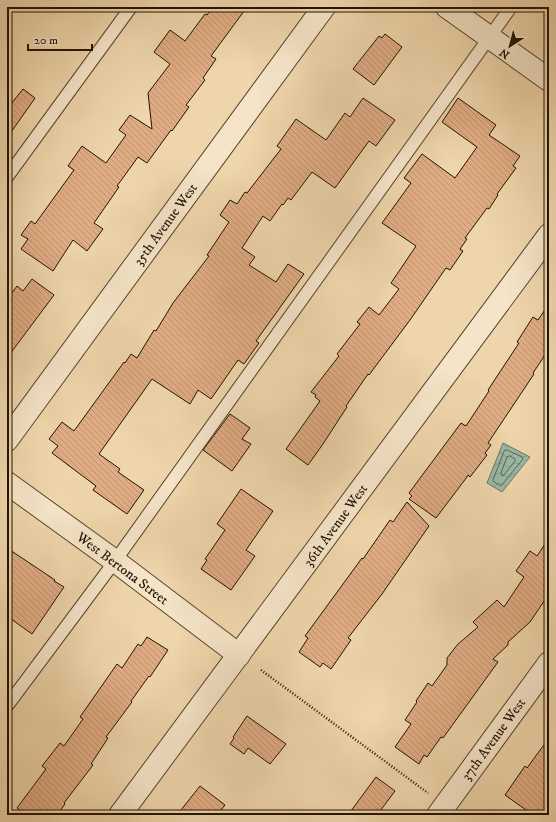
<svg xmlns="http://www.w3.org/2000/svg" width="556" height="822" font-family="'IM FELL DW Pica',serif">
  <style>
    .water { fill: url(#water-waves); stroke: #6a7765 }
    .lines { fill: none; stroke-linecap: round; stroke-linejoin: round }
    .shore { stroke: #5e6655; stroke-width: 1 }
    .building { fill: url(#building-back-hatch); stroke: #211303 }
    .service-casing { stroke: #54442d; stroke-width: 14 }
    .minor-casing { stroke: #54442d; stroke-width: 24 }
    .path { stroke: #211303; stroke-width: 2.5; stroke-dasharray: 1 2; stroke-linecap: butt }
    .service { stroke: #f5e4c8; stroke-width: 12 }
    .minor { stroke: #f5e4c8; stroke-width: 22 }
    .labels { text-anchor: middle; stroke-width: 3; stroke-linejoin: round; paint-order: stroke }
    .street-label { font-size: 14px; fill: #211303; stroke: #f5e4c8 }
  </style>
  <defs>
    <pattern id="water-waves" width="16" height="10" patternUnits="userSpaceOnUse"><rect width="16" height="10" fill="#9ab9a7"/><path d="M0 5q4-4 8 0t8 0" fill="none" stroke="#849e8e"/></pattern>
    <pattern id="building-back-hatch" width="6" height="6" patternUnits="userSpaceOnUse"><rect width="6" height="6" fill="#e0ac83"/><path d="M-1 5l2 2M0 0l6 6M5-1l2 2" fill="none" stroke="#c09370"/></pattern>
  </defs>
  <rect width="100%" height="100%" fill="#efd5ab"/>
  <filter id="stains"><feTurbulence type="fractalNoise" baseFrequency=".005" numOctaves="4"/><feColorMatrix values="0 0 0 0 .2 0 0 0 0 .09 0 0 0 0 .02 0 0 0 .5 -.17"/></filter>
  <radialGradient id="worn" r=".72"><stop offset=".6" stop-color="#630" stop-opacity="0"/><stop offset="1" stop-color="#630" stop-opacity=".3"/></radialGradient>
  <path class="water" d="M503,443L530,457L502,492L487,483Z"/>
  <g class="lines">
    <g class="shore">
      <path d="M505,450H507L522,457L523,459L501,486L493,481Z"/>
      <path d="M510,456L515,459V461L504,475L502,476L501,473L507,457Z"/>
    </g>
  </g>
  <g class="building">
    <path d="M213,7H247L211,56L216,59L203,78L205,80L186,105L189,107L172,131L171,130L147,163L138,157L117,186L119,187L94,223L103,229L87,251L73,240L53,271L21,249L28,239L21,235L31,221L35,224L74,170L68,166L82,146L106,163L126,135L119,130L130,115L152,129L148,93L170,64L154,52L170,30L185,41L205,14L207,15Z"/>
    <path d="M385,34L402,47L374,85L353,69L379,36L382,38Z"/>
    <path d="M23,89L35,98L7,138V109Z"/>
    <path d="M363,98L395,120L376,146L369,141L335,188L312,172L291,200L288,198L283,205L282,204L270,221L263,216L242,248L255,257L249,265L276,282L288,264L304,274L256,341L259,343L244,364L238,360L211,399L198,390L190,404L152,379L99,454L120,469L118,472L144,490L127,514L93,490L96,486L52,453L58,446L49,439L62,422L74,431L124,362L125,363L131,354L137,358L154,330L156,331L173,303L209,256L207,255L229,222L220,215L230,200L237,204L245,192L247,193L281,149L277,146L296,119L326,140L345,113L350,117Z"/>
    <path d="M458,98L496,125L489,135L520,156L513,166L516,168L497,194L498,195L489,209L487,208L465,238L467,239L460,249L463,251L450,270L446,268L410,320L369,375L368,374L346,406L347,407L323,444L308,465L286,449L320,401L315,397L316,395L311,392L339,356L337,354L360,324L357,322L369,307L379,315L399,289L391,283L416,246L382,223L411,183L404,178L422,154L455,178L477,147L442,122Z"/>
    <path d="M32,279L54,295L7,358V300L17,286L23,291Z"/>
    <path d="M549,304V349L533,373L534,374L488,443L491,445L485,453L487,455L470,477L468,475L467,477L436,518L409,499L412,496L409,493L461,423L466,426L489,391L488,390L519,343L517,342L533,317L538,320Z"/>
    <path d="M230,414L250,428L242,439L251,444L232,471L203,450Z"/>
    <path d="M241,489L273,511L246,550L255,556L231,590L201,569L207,560L205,559L225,530L217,524Z"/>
    <path d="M407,502L429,526L382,594L348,638L351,640L331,669L323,663L320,667L299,652L308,638L305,636L362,558L363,559L390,520L393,522Z"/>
    <path d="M549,538V594L530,622L508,642V645L493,659L498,662L443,738L441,737L427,757L424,755L419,764L395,747L411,724L405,720L417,702L416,701L428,683L432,686L447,665V658L458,644L478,627L473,622L497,600L504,607L524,577L516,571L530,551L537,556Z"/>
    <path d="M7,548L55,580L54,581L64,587L32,634L7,616Z"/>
    <path d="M147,637L168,650L150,677L149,676L131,701L132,702L106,737L108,738L91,764L93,765L64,803L65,804L57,815H27L17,808L46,769L42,766L60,743L64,746L83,719L80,717L117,664L122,668L138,644L141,646Z"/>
    <path d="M247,716L286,744L270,764L248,748L244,754L230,744L234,738L233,737Z"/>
    <path d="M549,738V806L543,815H533L505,795L525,766L527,768Z"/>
    <path d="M376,777L395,791L377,815H348Z"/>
    <path d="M200,786L225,805L217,815H177Z"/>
  </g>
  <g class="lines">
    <defs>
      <g id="service">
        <path d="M7,177L131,7"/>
        <path d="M7,706L115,561L511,7"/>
      </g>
      <g id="minor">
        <path d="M447,7L549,80"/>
        <path d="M7,440L324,7"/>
        <path d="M7,483L115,561L239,655"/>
        <path d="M120,815L549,235"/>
        <path d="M438,815L549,663"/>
      </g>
    </defs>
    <use href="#service" class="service-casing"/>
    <use href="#minor" class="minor-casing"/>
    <path class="path" d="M261,670L428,793"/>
    <use href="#service" class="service"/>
    <use href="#minor" class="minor"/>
  </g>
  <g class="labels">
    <g class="street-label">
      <text transform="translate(165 224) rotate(-54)" y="5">35th Avenue West</text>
      <text transform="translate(335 525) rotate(-54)" y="5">36th Avenue West</text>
      <text transform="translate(123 568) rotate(37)" y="5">West Bertona Street</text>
      <text transform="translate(493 739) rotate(-54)" y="5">37th Avenue West</text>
    </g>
  </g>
  <rect width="556" height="822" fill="none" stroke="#efd5ab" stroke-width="24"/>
  <rect x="8" y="8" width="540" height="806" fill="none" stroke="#211303" stroke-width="2"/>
  <rect x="12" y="12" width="532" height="798" fill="none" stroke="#211303"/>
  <g transform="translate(510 46) rotate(216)" stroke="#f5e4c8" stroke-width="3" paint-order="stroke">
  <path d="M0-3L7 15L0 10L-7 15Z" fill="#211303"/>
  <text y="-6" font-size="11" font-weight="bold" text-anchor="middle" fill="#211303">N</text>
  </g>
  <path d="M28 44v6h64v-6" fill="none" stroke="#211303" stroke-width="2"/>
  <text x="34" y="44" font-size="12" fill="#211303" stroke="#f5e4c8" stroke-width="3" paint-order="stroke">20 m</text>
  <rect width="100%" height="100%" filter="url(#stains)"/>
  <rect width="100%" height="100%" fill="url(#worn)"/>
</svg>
